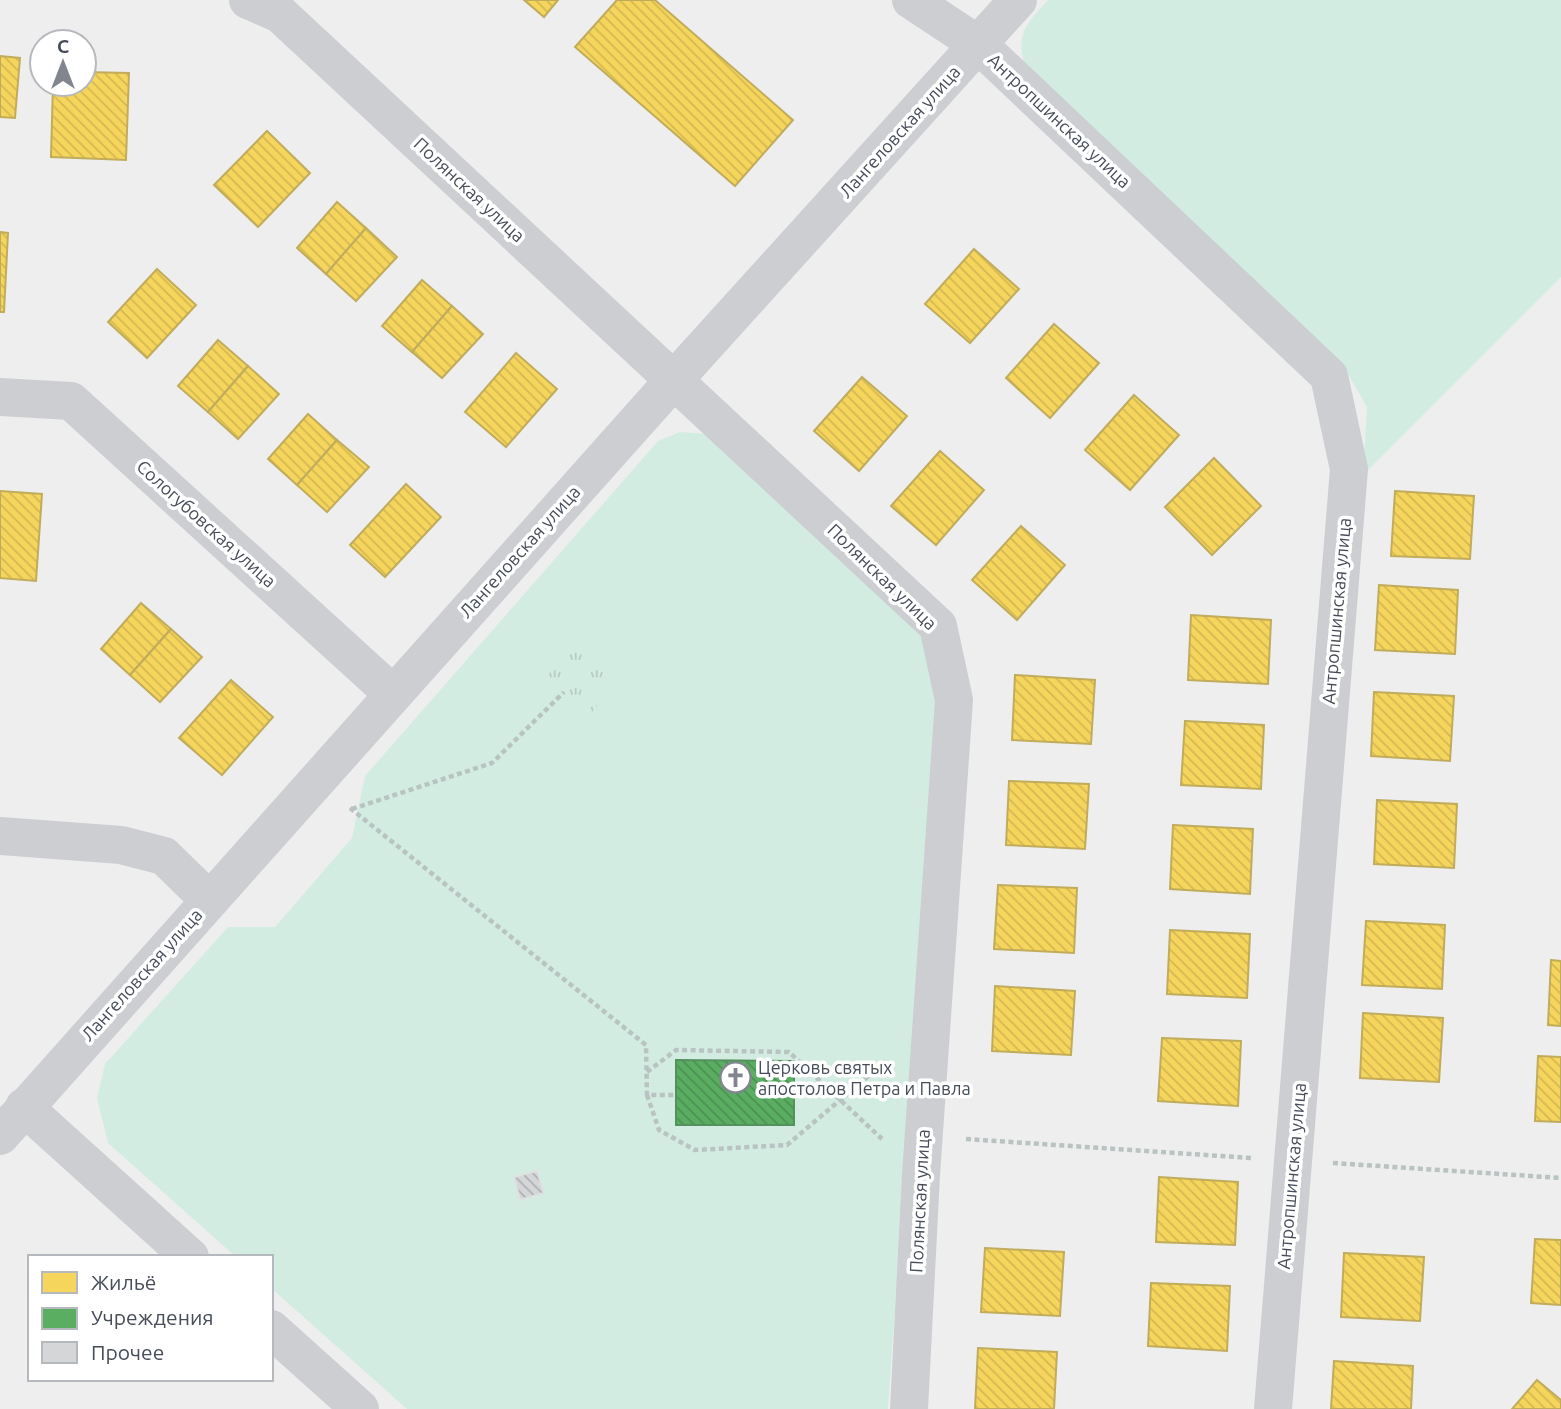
<svg xmlns="http://www.w3.org/2000/svg" width="1561" height="1409" font-family="Ubuntu,sans-serif">
  <style>
    .grass { fill: #d3ece1 }
    .park { fill: url(#park-tufts) }
    .homes { fill: url(#homes-back-hatch); stroke: #c1ac5b; stroke-width: 2 }
    .public { fill: url(#public-back-hatch); stroke: #54915f; stroke-width: 2 }
    .building { fill: url(#building-back-hatch); stroke: #dfe0e1; stroke-width: 2 }
    .lines { fill: none; stroke-linecap: round; stroke-linejoin: round }
    .path { stroke: #b8c3c2; stroke-width: 4.5; stroke-dasharray: 5 3.5; stroke-linecap: butt }
    .street { stroke: #ccced1; stroke-width: 38 }
    .labels { text-anchor: middle; stroke-width: 7; stroke-linejoin: round; paint-order: stroke }
    .street-label { font-size: 18px; fill: #464d59; stroke: #fff }
    .poi-label { font-size: 18px; fill: #464d59; stroke: #fff; text-anchor: start }
  </style>
  <defs>
    <pattern id="park-tufts" width="24" height="20" patternUnits="userSpaceOnUse" patternTransform="scale(1.75)"><rect width="24" height="20" fill="#d3ece1"/><path d="M3 7l-1-3M5 7V3M7 7l1-3M15 17l-1-3M17 17v-4M19 17l1-3" fill="none" stroke="#b6ccc3"/></pattern>
    <pattern id="homes-back-hatch" width="6" height="6" patternUnits="userSpaceOnUse" patternTransform="scale(1.75)"><rect width="6" height="6" fill="#f6d55c"/><path d="M-1 5l2 2M0 0l6 6M5-1l2 2" fill="none" stroke="#d4b852"/></pattern>
    <pattern id="public-back-hatch" width="6" height="6" patternUnits="userSpaceOnUse" patternTransform="scale(1.75)"><rect width="6" height="6" fill="#5aae61"/><path d="M-1 5l2 2M0 0l6 6M5-1l2 2" fill="none" stroke="#4c9053"/></pattern>
    <pattern id="building-back-hatch" width="6" height="6" patternUnits="userSpaceOnUse" patternTransform="scale(1.75)"><rect width="6" height="6" fill="#d5d6d8"/><path d="M-1 5l2 2M0 0l6 6M5-1l2 2" fill="none" stroke="#afb0b2"/></pattern>
  </defs>
  <rect width="100%" height="100%" fill="#eee"/>
  <g class="grass">
    <path d="M1048,0H1561V277L1363,475L1367,407L1341,362L1027,72C1015,36 1023,27 1048,0Z"/>
    <path d="M680,432L708,434L924,637L938,698L888,1409H407L271,1288V1257H236L108,1143L97,1098L105,1064L228,927H275L352,838L365,776L658,441Z"/>
  </g>
  <path class="park" d="M577,637L623,671L592,712L546,678Z"/>
  <g class="homes">
    <path d="M524,0H558L544,17Z"/>
    <path d="M617,0H655L793,120L735,186L575,47Z"/>
    <path d="M0,56L20,58L15,118L0,117Z"/>
    <path d="M84,72L129,73L126,160L51,157L53,84H84Z"/>
    <path d="M267,131L310,173L258,227L214,185Z"/>
    <path d="M337,202L366,228L326,274L297,248Z"/>
    <path d="M366,228L397,257L356,301L326,274Z"/>
    <path d="M0,232L8,233L4,312H0Z"/>
    <path d="M974,249L1019,289L970,343L925,304Z"/>
    <path d="M157,269L196,305L147,358L108,322Z"/>
    <path d="M422,280L452,306L412,352L382,326Z"/>
    <path d="M452,306L483,334L442,378L412,352Z"/>
    <path d="M1054,324L1099,363L1050,418L1006,378Z"/>
    <path d="M218,340L248,366L208,412L178,386Z"/>
    <path d="M516,353L557,389L506,447L465,412Z"/>
    <path d="M248,366L279,394L238,439L208,412Z"/>
    <path d="M862,377L907,416L859,471L814,431Z"/>
    <path d="M1134,395L1179,435L1130,490L1085,450Z"/>
    <path d="M308,414L337,440L297,485L268,459Z"/>
    <path d="M337,440L369,467L327,512L297,485Z"/>
    <path d="M940,451L984,490L936,545L891,506Z"/>
    <path d="M1214,458L1261,506L1212,555L1165,507Z"/>
    <path d="M406,484L441,517L385,577L350,545Z"/>
    <path d="M0,491L42,494L36,581L0,578Z"/>
    <path d="M1395,491L1474,496L1470,559L1391,556Z"/>
    <path d="M1021,526L1065,565L1017,620L972,580Z"/>
    <path d="M1379,585L1458,590L1455,654L1375,650Z"/>
    <path d="M141,603L171,629L130,675L101,649Z"/>
    <path d="M1191,615L1271,620L1268,684L1188,680Z"/>
    <path d="M171,629L202,657L160,702L130,675Z"/>
    <path d="M1015,675L1095,680L1091,744L1012,740Z"/>
    <path d="M231,680L273,717L222,775L179,738Z"/>
    <path d="M1374,692L1454,696L1450,761L1371,756Z"/>
    <path d="M1185,721L1264,725L1261,789L1181,785Z"/>
    <path d="M1009,781L1089,784L1085,849L1006,845Z"/>
    <path d="M1377,800L1457,804L1454,868L1374,864Z"/>
    <path d="M1173,825L1253,829L1250,894L1170,889Z"/>
    <path d="M998,885L1077,888L1074,953L994,949Z"/>
    <path d="M1366,921L1445,925L1442,989L1362,985Z"/>
    <path d="M1170,930L1250,934L1247,998L1167,994Z"/>
    <path d="M1551,960L1561,961V1026L1548,1025Z"/>
    <path d="M995,986L1075,991L1071,1055L992,1051Z"/>
    <path d="M1363,1013L1443,1018L1439,1082L1360,1078Z"/>
    <path d="M1162,1038L1241,1041L1238,1106L1158,1101Z"/>
    <path d="M1538,1056L1561,1057V1122L1535,1121Z"/>
    <path d="M1159,1177L1238,1182L1235,1245L1156,1242Z"/>
    <path d="M1535,1239L1561,1240V1305L1531,1303Z"/>
    <path d="M985,1248L1064,1252L1060,1316L981,1312Z"/>
    <path d="M1344,1253L1424,1257L1420,1321L1341,1317Z"/>
    <path d="M1151,1283L1230,1286L1227,1351L1148,1346Z"/>
    <path d="M978,1348L1057,1352L1054,1409H975Z"/>
    <path d="M1334,1361L1413,1366L1411,1409H1331Z"/>
    <path d="M1537,1380L1561,1400V1409H1512Z"/>
  </g>
  <path class="public" d="M676,1060L794,1061V1125H676Z"/>
  <path class="building" d="M537,1171L544,1193L520,1200L514,1177Z"/>
  <g class="lines">
    <g class="path">
      <path d="M350,808L646,1045L647,1095H676"/>
      <path d="M352,809L492,763L564,692"/>
      <path d="M647,1072L676,1050L789,1052L882,1139"/>
      <path d="M647,1095L659,1130L695,1150L787,1145L886,1061"/>
      <path d="M966,1139L1251,1158"/>
      <path d="M1333,1163L1561,1178"/>
    </g>
    <g class="street">
      <path d="M248,0L280,14L938,626L954,700L921,1175L909,1409"/>
      <path d="M911,0L979,45L1329,376L1349,469L1273,1409"/>
      <path d="M0,397L71,401L393,694"/>
      <path d="M0,836L121,845L164,856L209,900"/>
      <path d="M24,1107L190,1257"/>
      <path d="M0,1136L673,381L1018,0"/>
      <path d="M271,1329L360,1409"/>
    </g>
  </g>
  <defs>
    <symbol id="church-ring" viewBox="-11 -11 22 22"><circle r="9.5" fill="#fff" stroke="#81858d" stroke-width="1.5"/><path d="M-1.2-6h2.4v3.5h3.3v2.4h-3.3V6h-2.4V-.1h-3.3v-2.4h3.3Z" fill="#81858d"/></symbol>
  </defs>
  <g fill-rule="evenodd">
    <use href="#church-ring" x="718" y="1060" width="35" height="35"/>
  </g>
  <g class="labels">
    <g class="street-label">
      <text transform="translate(1059 121) rotate(43)" y="6">Антропшинская улица</text>
      <text transform="translate(900 132) rotate(-48)" y="6">Лангеловская улица</text>
      <text transform="translate(469 190) rotate(43)" y="6">Полянская улица</text>
      <text transform="translate(206 524) rotate(42)" y="6">Сологубовская улица</text>
      <text transform="translate(520 552) rotate(-48)" y="6">Лангеловская улица</text>
      <text transform="translate(882 577) rotate(44)" y="6">Полянская улица</text>
      <text transform="translate(1337 611) rotate(-85)" y="6">Антропшинская улица</text>
      <text transform="translate(142 975) rotate(-48)" y="6">Лангеловская улица</text>
      <text transform="translate(1292 1176) rotate(-85)" y="6">Антропшинская улица</text>
      <text transform="translate(920 1201) rotate(-87)" y="6">Полянская улица</text>
    </g>
    <g class="poi-label">
      <text x="758" y="1074">Церковь святых<tspan x="758" dy="21">апостолов Петра и Павла</tspan></text>
    </g>
  </g>
  <rect x="28" y="1255" width="245" height="126" fill="#ffffff" stroke="#b5b8bd" stroke-width="2"/>
  <rect x="42" y="1272" width="35" height="21" fill="#f6d55c" stroke="#b5b8bd" stroke-width="2"/>
  <text x="91" y="1290" font-size="21" fill="#464d59">Жильё</text>
  <rect x="42" y="1308" width="35" height="21" fill="#5aae61" stroke="#b5b8bd" stroke-width="2"/>
  <text x="91" y="1325" font-size="21" fill="#464d59">Учреждения</text>
  <rect x="42" y="1342" width="35" height="21" fill="#d5d6d8" stroke="#b5b8bd" stroke-width="2"/>
  <text x="91" y="1360" font-size="21" fill="#464d59">Прочее</text>
  <g transform="translate(63 63)"><circle r="33" fill="#ffffff" stroke="#b5b8bd" stroke-width="2"/>
  <path d="M0-5L12 26L0 18L-12 26Z" fill="#81858d"/>
  <text y="-10" font-size="19" font-weight="bold" text-anchor="middle" fill="#464d59">С</text>
  </g>
</svg>
